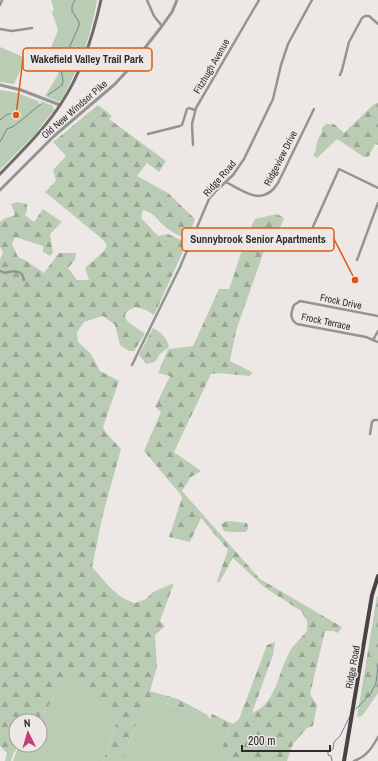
<svg xmlns="http://www.w3.org/2000/svg" width="378" height="761" font-family="'Archivo Narrow',sans-serif">
  <style>
    .green { fill: #bbccb5 }
    .forest { fill: url(#forest-firs) }
    .lines { fill: none; stroke-linecap: round; stroke-linejoin: round }
    .stream { stroke: #66888a; stroke-width: 1 }
    .minor { stroke: #969493; stroke-width: 2.5 }
    .tertiary { stroke: #969493; stroke-width: 3 }
    .secondary { stroke: #6e6b6a; stroke-width: 3 }
    .trunk { stroke: #464342; stroke-width: 4 }
    .labels { text-anchor: middle; stroke-width: 3.5; stroke-linejoin: round; paint-order: stroke }
    .street-label { font-size: 10px; fill: #2f2d2c; stroke: #ede8e6 }
    .leader { fill: none; stroke: #df570e; stroke-width: 1.5 }
    .callout-dot { fill: #df570e; stroke: #ede8e6; stroke-width: 1.5 }
    .callout { fill: #ede8e6; stroke: #df570e; stroke-width: 1.5 }
    .callout-label { font-size: 11px; text-anchor: middle; font-weight: bold; fill: #2f2d2c }
  </style>
  <defs>
    <pattern id="forest-firs" width="22" height="20" patternUnits="userSpaceOnUse"><rect width="22" height="20" fill="#bbccb5"/><path d="M5 1l3.5 6h-7zM16 11l3.5 6h-7z" fill="#98a693"/></pattern>
  </defs>
  <rect width="100%" height="100%" fill="#ede8e6"/>
  <g class="green">
    <path d="M51,0H97C92,29 84,56 70,83C67,89 64,97 59,102L45,96L59,73L31,61L50,50L58,30L52,12L54,10Z"/>
    <path d="M0,47L26,58L14,84L0,82Z"/>
    <path d="M0,90L17,93L38,101L40,105L42,101L53,106L54,110L35,134L0,170Z"/>
    <path d="M68,679L118,718L103,761H13L19,745H40V721H37Z"/>
    <path d="M146,698L206,714L210,719L229,730L223,746V754L229,761H122Z"/>
  </g>
  <g class="forest">
    <path d="M378,103V145L375,144L369,156L364,157L337,139L317,158L313,155C318,148 315,148 317,142C319,136 322,134 322,128L326,124H334L344,133L374,104Z"/>
    <path d="M98,105L112,116L109,119L166,161L159,172L147,163L137,176L168,193L195,219L188,239C179,236 171,232 163,225C156,218 153,212 143,210L141,218L158,236L168,234L187,243L154,315L146,310L135,307C112,317 135,326 145,334L134,351H129L120,345L115,325L103,316L84,322L77,332L78,342L91,354L100,371L119,381L103,427L106,433L121,449L103,514L92,567C105,581 116,598 135,603L146,599L153,592L174,583L160,621L165,626L155,635L157,667L150,691L178,699L206,714L146,698L122,761H103L118,718L68,679L37,721H16V745H19L13,754L11,761H5L7,753L0,746V260L3,252L0,247V222L4,219L15,215L11,204L17,202L27,204V211L25,215L34,222L43,209L62,222L50,234L53,253L50,256L43,252V246L15,237L12,244L18,257L25,260L44,273L59,253H76L75,260L68,268L77,280H89L85,268L104,251L107,245L102,239L45,192L56,181L53,170L66,156L53,142Z"/>
    <path d="M277,214L284,218L281,226L271,231L236,331L230,361L250,371L252,373L250,376L218,373L211,374L174,452L201,471L191,477L182,491L260,579L342,627L338,633L333,631H325L310,694L317,705L313,726L307,728L293,744L287,761H229L223,754V746L229,730L210,719L212,714L233,724L239,719L267,645L275,642L273,655L252,713C276,704 278,673 289,653C293,645 301,638 307,631V621L301,611L264,587L233,558L219,583L217,581L228,550L201,518L190,542L169,537L182,498L180,494L144,451L161,412L155,407L170,376L158,373L168,349L193,346L219,289H229C238,265 243,241 255,219Z"/>
    <path d="M153,328C161,332 167,338 169,347L160,354L155,362L146,364L139,355Z"/>
    <path d="M227,521L247,523C248,527 249,528 246,532H232L224,531L221,524Z"/>
    <path d="M377,596L378,597V693L362,716L357,717Z"/>
  </g>
  <g class="lines">
    <g class="stream">
      <path d="M66,58L71,56L78,59"/>
      <path d="M48,95L62,85L63,81L61,68L62,63L70,50V46L79,26V22L72,11V6L75,0"/>
      <path d="M0,120C7,114 10,112 18,115"/>
      <path d="M0,142L7,129L14,126L41,104"/>
      <path d="M356,709L371,693L376,683L378,667"/>
      <path d="M332,761L331,756L328,755V752L333,749L334,742L340,736L350,716"/>
    </g>
    <g class="minor">
      <path d="M147,0L154,16L162,26"/>
      <path d="M0,5L2,0"/>
      <path d="M0,29L12,31L32,28"/>
      <path d="M340,75L342,70L349,42L362,18L365,16H369L378,24"/>
      <path d="M148,134L180,126L182,125L187,109L189,108L195,110"/>
      <path d="M193,145L192,124L196,108L259,0"/>
      <path d="M226,182C245,192 263,207 278,183L314,109"/>
      <path d="M312,229L339,169L378,188"/>
      <path d="M357,260L378,203"/>
      <path d="M0,271L5,273C12,271 16,270 22,274L24,280"/>
      <path d="M378,316L300,301L294,305C291,312 289,319 297,324L366,337L378,342"/>
      <path d="M373,340L378,331"/>
      <path d="M132,365L180,267L209,199L216,191L233,175L244,159L273,99L281,65L288,44L312,0"/>
      <path d="M370,434L372,422L374,420H378"/>
      <path d="M354,761C366,757 372,748 378,737"/>
    </g>
    <g class="tertiary">
      <path d="M0,85L21,90L60,105"/>
      <path d="M0,190L54,136L115,84L126,72L162,26L172,12L177,0"/>
    </g>
    <path class="secondary" d="M0,174C22,151 45,129 62,102C82,72 93,36 101,0"/>
    <path class="trunk" d="M344,761L372,595L378,576"/>
  </g>
  <g class="labels">
    <g class="street-label">
      <text transform="translate(211 66) rotate(-60)" y="4">Fitzhugh Avenue</text>
      <text transform="translate(74 109) rotate(-41)" y="4">Old New Windsor Pike</text>
      <text transform="translate(280 158) rotate(-63)" y="4">Ridgeview Drive</text>
      <text transform="translate(219 178) rotate(-49)" y="4">Ridge Road</text>
      <text transform="translate(341 301) rotate(12)" y="4">Frock Drive</text>
      <text transform="translate(326 321) rotate(12)" y="4">Frock Terrace</text>
      <text transform="translate(352 667) rotate(-80)" y="4">Ridge Road</text>
    </g>
  </g>
  <path class="leader" d="M16 115L23 59M355 280L334 239"/>
  <g class="callout-dot">
    <circle cx="16" cy="115" r="4"/>
    <circle cx="355" cy="280" r="4"/>
  </g>
  <g class="callout">
    <rect x="23" y="48" width="129" height="23" rx="4"/>
    <rect x="182" y="228" width="152" height="23" rx="4"/>
  </g>
  <g class="callout-label">
    <text x="87" y="63">Wakefield Valley Trail Park</text>
    <text x="258" y="243">Sunnybrook Senior Apartments</text>
  </g>
  <g transform="translate(28 733) rotate(355)"><circle r="19" fill="#ede8e6" stroke="#a19d9c"/>
  <path d="M0-3L7 15L0 10L-7 15Z" fill="#c63d77"/>
  <text y="-6" font-size="11" font-weight="bold" text-anchor="middle" fill="#2f2d2c">N</text>
  </g>
  <path d="M242 745v6h88v-6" fill="none" stroke="#2f2d2c" stroke-width="2"/>
  <text x="248" y="745" font-size="12" fill="#2f2d2c" stroke="#ede8e6" stroke-width="3" paint-order="stroke">200 m</text>
</svg>
